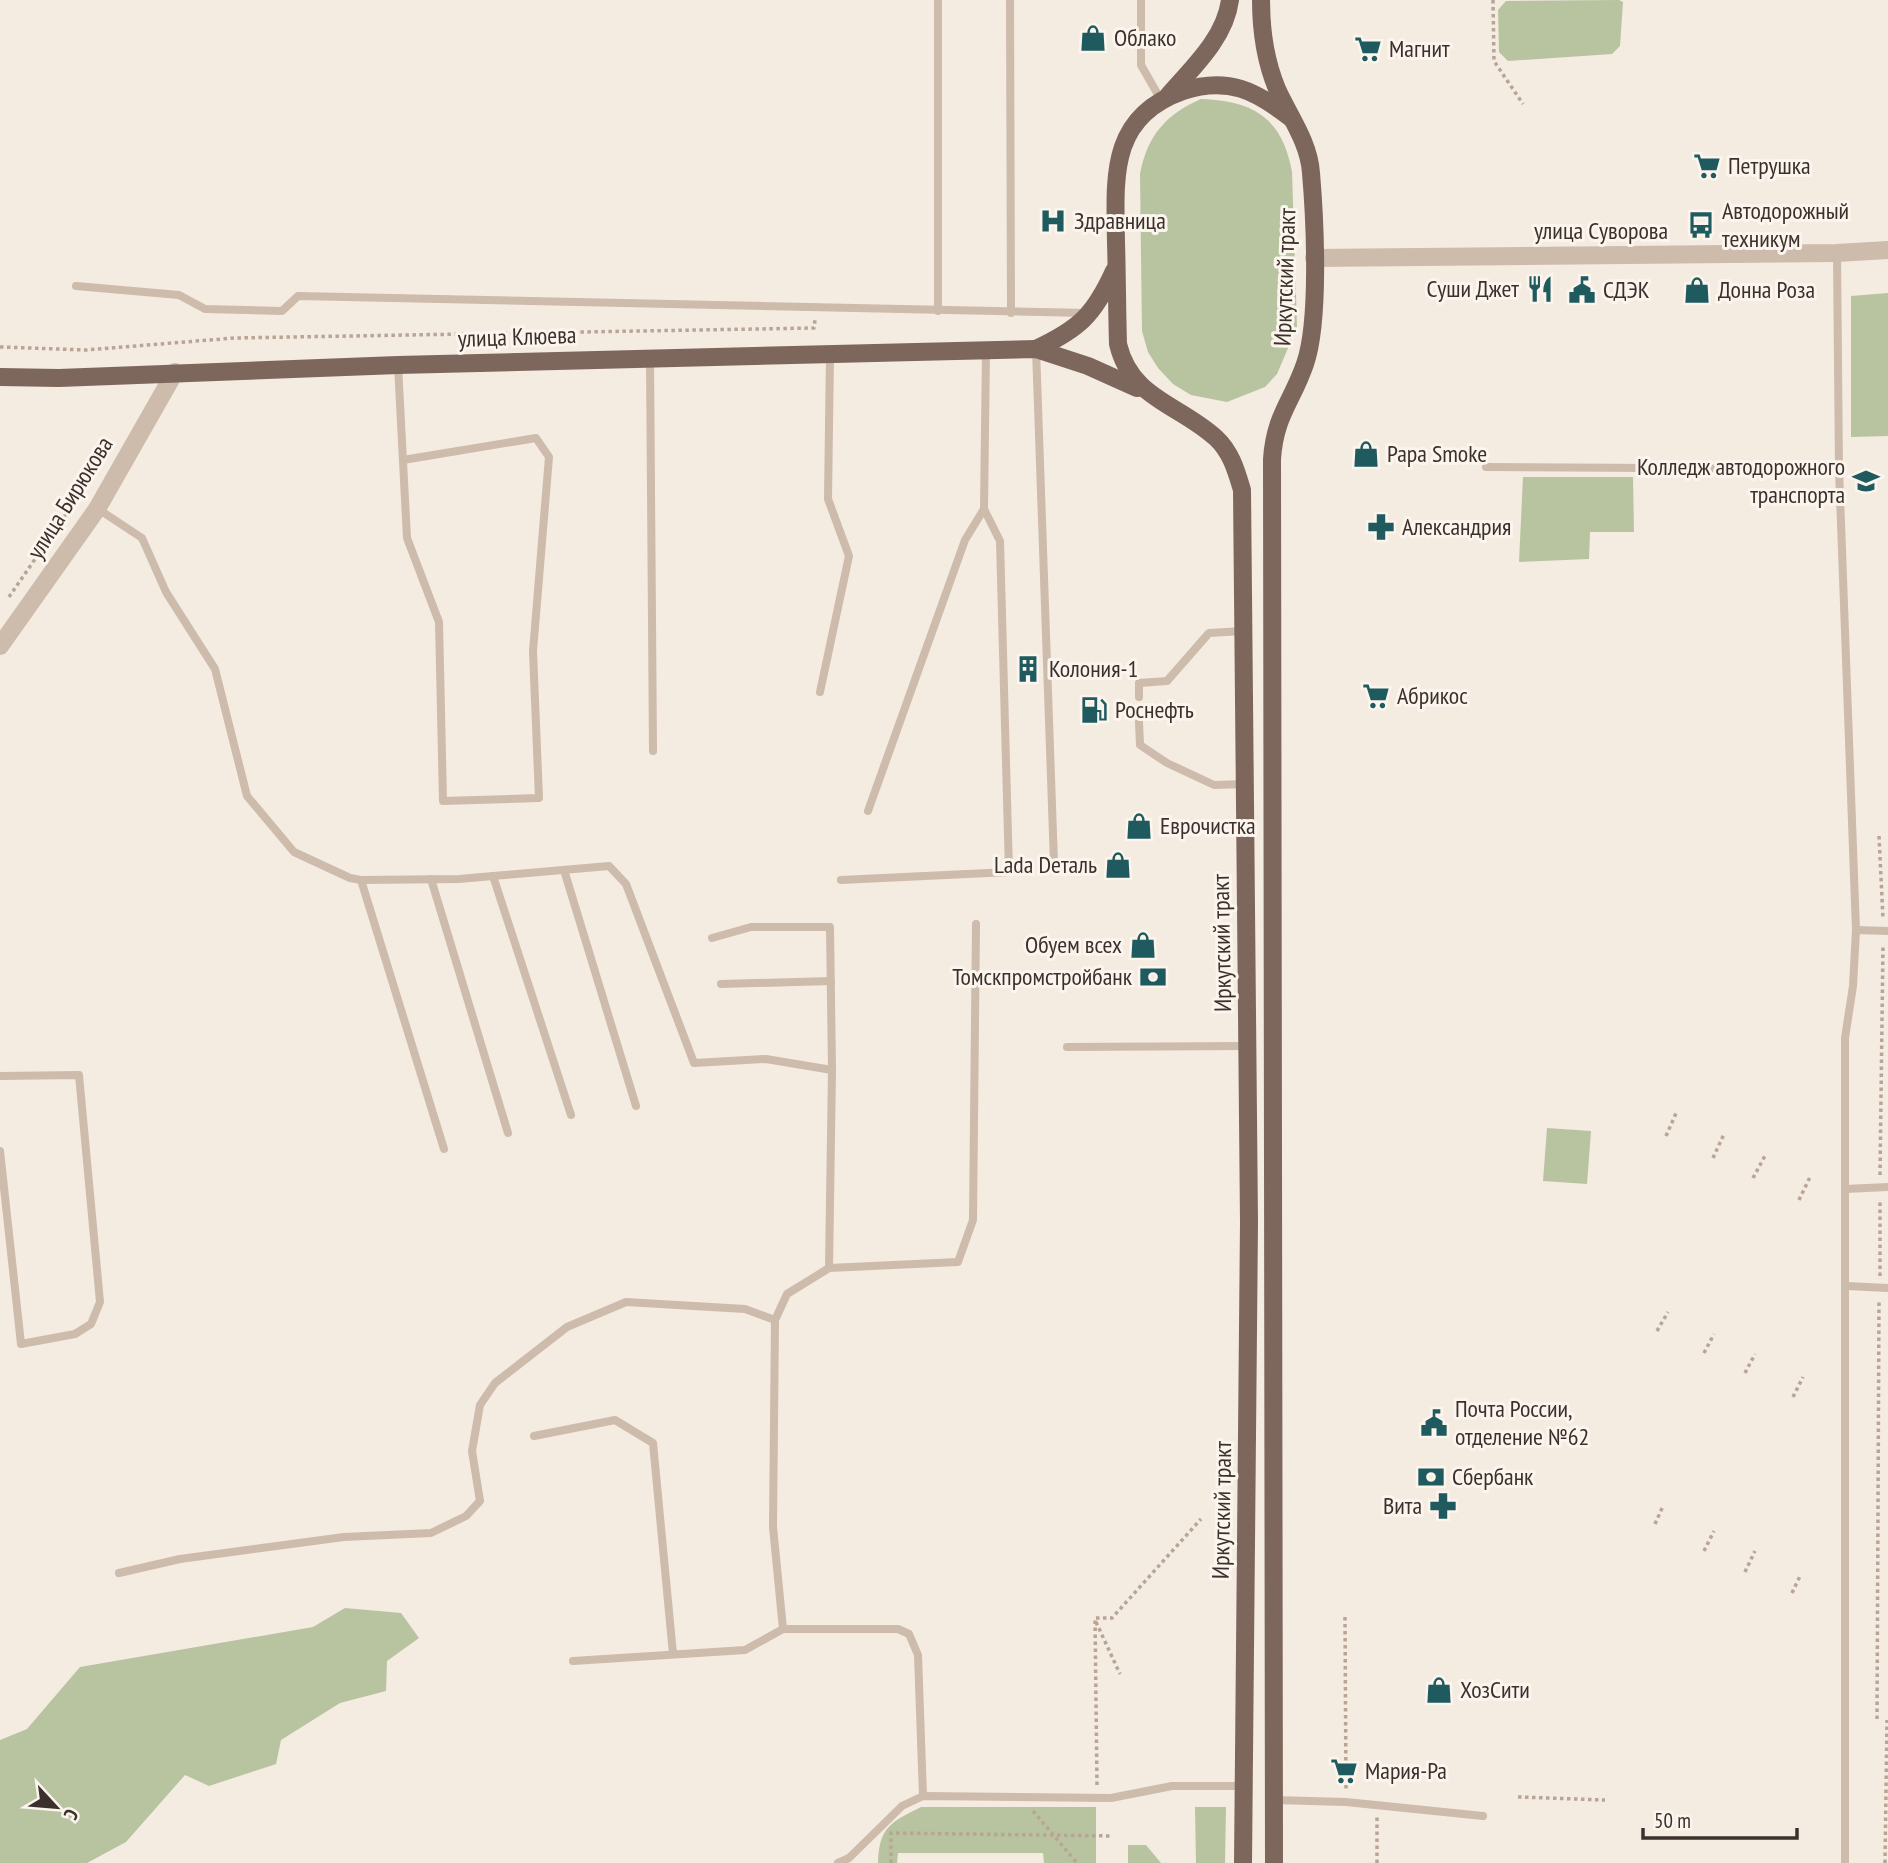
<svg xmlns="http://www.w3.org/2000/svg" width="1888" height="1863" font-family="'PT Sans Narrow',sans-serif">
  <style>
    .green { fill: #b8c4a0 }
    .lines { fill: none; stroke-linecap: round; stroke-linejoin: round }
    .path { stroke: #b9a596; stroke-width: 3.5; stroke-dasharray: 3.5 3.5; stroke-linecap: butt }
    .service { stroke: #cdbbac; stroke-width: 8 }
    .tertiary { stroke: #cdbbac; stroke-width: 18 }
    .primary { stroke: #7d675c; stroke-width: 18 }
    .labels { text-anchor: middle; stroke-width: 6; stroke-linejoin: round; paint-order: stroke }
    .poi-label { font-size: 24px; fill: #3b302b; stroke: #fbf5ee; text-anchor: start }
    .street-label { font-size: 24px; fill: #3b302b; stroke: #fbf5ee }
  </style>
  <rect width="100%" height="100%" fill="#f4ebe1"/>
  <g class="green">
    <path d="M1619,0L1623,2L1620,46L1612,54L1508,61L1499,52L1498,10L1506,1Z"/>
    <path d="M1201,99C1254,101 1282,118 1292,172L1297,327L1277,374L1265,387L1227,402L1191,395L1173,384L1158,368L1148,352L1142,331L1140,174C1147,136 1166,114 1201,99Z"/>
    <path d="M1888,293V436L1851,437V296Z"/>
    <path d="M1523,477H1633L1634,532H1590L1589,559L1519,562Z"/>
    <path d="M1547,1128L1591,1131L1587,1184L1543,1181Z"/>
    <path d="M345,1608L401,1613L419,1638L387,1661L386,1691L340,1703L281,1740L276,1764L209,1786L185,1775L126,1842L87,1863H0V1740L27,1729L80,1667L313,1627Z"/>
    <path d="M921,1807H1096V1863H1044L1043,1853H898L897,1863H878C879,1827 891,1822 921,1807Z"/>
    <path d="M1195,1807H1226L1225,1863H1196Z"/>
    <path d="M1128,1845H1146L1161,1863H1128Z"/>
  </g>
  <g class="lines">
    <g class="path">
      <path d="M1493,0L1494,61L1523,104"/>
      <path d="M0,347L86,350L234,338L814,328L815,320"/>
      <path d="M9,597L90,479"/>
      <path d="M1879,836L1883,919"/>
      <path d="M1666,1136L1677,1111"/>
      <path d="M1713,1158L1724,1134"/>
      <path d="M1880,1175L1883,944"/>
      <path d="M1753,1178L1766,1154"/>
      <path d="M1799,1200L1810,1177"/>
      <path d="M1880,1276V1200"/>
      <path d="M1657,1331L1668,1312"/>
      <path d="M1704,1353L1714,1334"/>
      <path d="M1745,1373L1755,1354"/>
      <path d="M1793,1397L1803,1377"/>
      <path d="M1655,1524L1663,1506"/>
      <path d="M1704,1551L1714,1531"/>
      <path d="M1745,1572L1755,1551"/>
      <path d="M1792,1593L1801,1574"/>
      <path d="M1345,1617L1346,1789"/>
      <path d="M1096,1622L1120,1674"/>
      <path d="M1877,1719L1879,1301"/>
      <path d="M1097,1785L1095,1618H1112L1201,1519"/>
      <path d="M1518,1797L1605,1800"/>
      <path d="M1033,1811L1077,1863"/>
      <path d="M891,1863V1833L1112,1836"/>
      <path d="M1377,1863V1817"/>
      <path d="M1885,1863L1887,1720"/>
    </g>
    <g class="service">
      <path d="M1010,0L1011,313"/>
      <path d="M1141,0V65L1161,100"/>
      <path d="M1837,254L1839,469L1856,930L1853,986L1845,1038V1863"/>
      <path d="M76,286L179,295L205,309L282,311L298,296L1088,313"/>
      <path d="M938,311V0"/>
      <path d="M1036,349L1054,863"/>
      <path d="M650,359L653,751"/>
      <path d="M398,365L407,538L439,622L443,801L539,798L533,651L549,457L536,438L403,460"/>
      <path d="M1486,467L1839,469"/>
      <path d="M98,509L142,538L166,592L215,669L247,796L294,852L350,878L361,880L459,879L609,866L626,884L694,1063L766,1059L832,1070L829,1268"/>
      <path d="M820,692L849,556L828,499L830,353"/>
      <path d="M1139,697V683L1167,681L1209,633L1243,631"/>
      <path d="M1139,722L1140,745L1167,763L1214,785L1245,784"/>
      <path d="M868,811L965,540L984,509"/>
      <path d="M564,870L636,1106"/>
      <path d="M493,876L571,1115"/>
      <path d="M431,879L508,1133"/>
      <path d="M361,880L444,1149"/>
      <path d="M841,880L1009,872L1000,541L984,509L986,350"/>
      <path d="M1856,930L1888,931"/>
      <path d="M712,938L751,927H830L832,1070"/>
      <path d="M721,984L831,981"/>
      <path d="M1067,1047L1246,1046"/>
      <path d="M0,1076L79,1075L100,1302L91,1324L75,1334L21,1344L0,1151"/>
      <path d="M1845,1189L1888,1187"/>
      <path d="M1846,1286L1888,1288"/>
      <path d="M534,1436L615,1420L653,1443L673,1654"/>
      <path d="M119,1573L180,1559L344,1537L431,1533L466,1516L480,1501L472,1451L480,1405L495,1383L567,1327L626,1302L745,1309L775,1320"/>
      <path d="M783,1629L773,1527L775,1320L787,1294L829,1268L958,1262L973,1220L976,924"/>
      <path d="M573,1661L745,1650L783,1629H898L909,1634L918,1655L923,1796"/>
      <path d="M1274,1800L1346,1802L1483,1816"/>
      <path d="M838,1863L849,1858L902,1806L923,1796L1111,1798L1172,1786H1243"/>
    </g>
    <g class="tertiary">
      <path d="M1314,258L1837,253L1888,250"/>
      <path d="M0,646L97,509L175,372"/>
    </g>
    <g class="primary">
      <path d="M1261,0C1261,31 1265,60 1277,89C1289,116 1309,142 1311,173C1315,220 1320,321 1305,364C1292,402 1275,415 1272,459L1274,1863"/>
      <path d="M1167,97C1191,69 1225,39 1230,0"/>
      <path d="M1036,349C1079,329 1094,315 1114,271"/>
      <path d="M0,377L59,378L398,365L1036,349L1088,366L1137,388"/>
      <path d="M1243,1863L1249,1222L1242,490C1236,470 1231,452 1216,438C1179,404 1131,399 1118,344C1117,310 1117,276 1116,242C1115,177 1109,117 1183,91C1228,76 1256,91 1291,118"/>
    </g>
  </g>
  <defs>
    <symbol id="shop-bare" viewBox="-9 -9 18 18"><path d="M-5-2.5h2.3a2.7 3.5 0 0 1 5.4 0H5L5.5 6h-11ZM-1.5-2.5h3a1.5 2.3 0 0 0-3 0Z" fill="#1f5a5e" stroke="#fbf5ee" stroke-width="2.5" paint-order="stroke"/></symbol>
    <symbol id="supermarket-bare" viewBox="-9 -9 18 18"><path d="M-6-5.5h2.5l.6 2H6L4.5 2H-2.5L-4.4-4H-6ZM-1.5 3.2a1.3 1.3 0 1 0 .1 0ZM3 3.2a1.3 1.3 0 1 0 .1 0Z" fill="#1f5a5e" stroke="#fbf5ee" stroke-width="2.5" paint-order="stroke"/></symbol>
    <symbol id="hospital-bare" viewBox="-9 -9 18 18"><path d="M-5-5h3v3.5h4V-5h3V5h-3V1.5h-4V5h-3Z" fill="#1f5a5e" stroke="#fbf5ee" stroke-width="2.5" paint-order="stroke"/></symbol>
    <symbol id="bus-bare" viewBox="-9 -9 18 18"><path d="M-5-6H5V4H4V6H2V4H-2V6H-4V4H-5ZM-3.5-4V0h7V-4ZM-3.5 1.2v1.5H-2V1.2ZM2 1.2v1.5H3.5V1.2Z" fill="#1f5a5e" stroke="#fbf5ee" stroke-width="2.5" paint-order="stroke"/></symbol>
    <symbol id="restaurant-bare" viewBox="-9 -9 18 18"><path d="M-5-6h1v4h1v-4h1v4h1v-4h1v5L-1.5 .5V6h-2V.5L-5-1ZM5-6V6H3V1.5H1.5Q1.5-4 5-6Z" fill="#1f5a5e" stroke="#fbf5ee" stroke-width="2.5" paint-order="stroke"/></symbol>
    <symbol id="civic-bare" viewBox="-9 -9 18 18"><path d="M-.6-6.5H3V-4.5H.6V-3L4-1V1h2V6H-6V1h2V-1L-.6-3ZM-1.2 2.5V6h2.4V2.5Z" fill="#1f5a5e" stroke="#fbf5ee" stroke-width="2.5" paint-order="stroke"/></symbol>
    <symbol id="university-bare" viewBox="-9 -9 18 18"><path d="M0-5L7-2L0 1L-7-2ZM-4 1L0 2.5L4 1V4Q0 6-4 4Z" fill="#1f5a5e" stroke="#fbf5ee" stroke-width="2.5" paint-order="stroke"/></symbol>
    <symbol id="pharmacy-bare" viewBox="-9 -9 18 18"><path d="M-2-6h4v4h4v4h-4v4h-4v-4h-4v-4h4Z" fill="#1f5a5e" stroke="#fbf5ee" stroke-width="2.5" paint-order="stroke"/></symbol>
    <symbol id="building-bare" viewBox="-9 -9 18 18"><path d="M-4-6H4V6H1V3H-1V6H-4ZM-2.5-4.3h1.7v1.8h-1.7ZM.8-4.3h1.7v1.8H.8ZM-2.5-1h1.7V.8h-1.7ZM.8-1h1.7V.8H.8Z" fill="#1f5a5e" stroke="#fbf5ee" stroke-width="2.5" paint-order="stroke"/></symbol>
    <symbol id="fuel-bare" viewBox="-9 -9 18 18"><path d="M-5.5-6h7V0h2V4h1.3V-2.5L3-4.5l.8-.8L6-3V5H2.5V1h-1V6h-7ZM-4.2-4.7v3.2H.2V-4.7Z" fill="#1f5a5e" stroke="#fbf5ee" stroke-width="2.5" paint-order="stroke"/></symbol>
    <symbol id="bank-bare" viewBox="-9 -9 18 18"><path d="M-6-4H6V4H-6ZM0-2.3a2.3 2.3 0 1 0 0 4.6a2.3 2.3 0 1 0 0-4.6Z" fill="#1f5a5e" stroke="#fbf5ee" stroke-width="2.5" paint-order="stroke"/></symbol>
  </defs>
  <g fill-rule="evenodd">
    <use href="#shop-bare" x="1074" y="19" width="38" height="38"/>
    <use href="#supermarket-bare" x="1349" y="30" width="38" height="38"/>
    <use href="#supermarket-bare" x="1688" y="147" width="38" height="38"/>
    <use href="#hospital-bare" x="1034" y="202" width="38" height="38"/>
    <use href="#bus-bare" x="1682" y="206" width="38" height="38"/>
    <use href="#restaurant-bare" x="1521" y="270" width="38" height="38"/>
    <use href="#civic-bare" x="1563" y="271" width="38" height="38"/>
    <use href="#shop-bare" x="1678" y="271" width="38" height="38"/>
    <use href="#shop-bare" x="1347" y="435" width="38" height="38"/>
    <use href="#university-bare" x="1847" y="462" width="38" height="38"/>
    <use href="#pharmacy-bare" x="1362" y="508" width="38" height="38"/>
    <use href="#building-bare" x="1009" y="650" width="38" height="38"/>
    <use href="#supermarket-bare" x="1357" y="677" width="38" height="38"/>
    <use href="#fuel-bare" x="1075" y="691" width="38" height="38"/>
    <use href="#shop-bare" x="1120" y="807" width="38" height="38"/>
    <use href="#shop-bare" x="1099" y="846" width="38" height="38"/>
    <use href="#shop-bare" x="1124" y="926" width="38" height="38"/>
    <use href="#bank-bare" x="1134" y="958" width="38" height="38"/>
    <use href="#civic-bare" x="1415" y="1404" width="38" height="38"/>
    <use href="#bank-bare" x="1412" y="1458" width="38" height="38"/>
    <use href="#pharmacy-bare" x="1424" y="1487" width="38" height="38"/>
    <use href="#shop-bare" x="1420" y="1671" width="38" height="38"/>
    <use href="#supermarket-bare" x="1325" y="1752" width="38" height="38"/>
  </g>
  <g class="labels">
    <g class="poi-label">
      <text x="1114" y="46">Облако</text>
      <text x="1389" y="57">Магнит</text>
      <text x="1728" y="174">Петрушка</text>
      <text x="1722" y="219">Автодорожный<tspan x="1722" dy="28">техникум</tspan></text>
      <text x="1074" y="229">Здравница</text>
      <text x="1519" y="297" text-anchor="end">Суши Джет</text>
      <text x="1603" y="298">СДЭК</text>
      <text x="1718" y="298">Донна Роза</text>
      <text x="1387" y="462">Papa Smoke</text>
      <text x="1845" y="475" text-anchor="end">Колледж автодорожного<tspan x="1845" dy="28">транспорта</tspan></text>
      <text x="1402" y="535">Александрия</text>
      <text x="1049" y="677">Колония-1</text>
      <text x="1397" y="704">Абрикос</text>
      <text x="1115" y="718">Роснефть</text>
      <text x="1160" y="834">Еврочистка</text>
      <text x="1097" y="873" text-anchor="end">Lada Dеталь</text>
      <text x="1122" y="953" text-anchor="end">Обуем всех</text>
      <text x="1132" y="985" text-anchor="end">Томскпромстройбанк</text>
      <text x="1455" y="1417">Почта России,<tspan x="1455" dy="28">отделение №62</tspan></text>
      <text x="1452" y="1485">Сбербанк</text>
      <text x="1422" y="1514" text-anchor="end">Вита</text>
      <text x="1460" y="1698">ХозСити</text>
      <text x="1365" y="1779">Мария-Ра</text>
    </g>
    <g class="street-label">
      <text x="1601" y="239">улица Суворова</text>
      <text transform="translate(1285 277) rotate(-88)" y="8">Иркутский тракт</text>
      <text transform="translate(517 337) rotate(-2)" y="8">улица Клюева</text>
      <text transform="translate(70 498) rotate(-58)" y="8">улица Бирюкова</text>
      <text transform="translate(1222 943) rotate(-91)" y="8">Иркутский тракт</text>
      <text transform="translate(1222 1510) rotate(-89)" y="8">Иркутский тракт</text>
    </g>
  </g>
  <g transform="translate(56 1807) rotate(116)" stroke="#fbf5ee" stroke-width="5" paint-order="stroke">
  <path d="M0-5L12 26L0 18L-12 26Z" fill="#3b302b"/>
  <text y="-10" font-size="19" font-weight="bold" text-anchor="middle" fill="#3b302b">С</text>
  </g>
  <path d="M1643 1828v10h154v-10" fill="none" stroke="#3b302b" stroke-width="3.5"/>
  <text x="1654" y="1828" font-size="21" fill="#3b302b" stroke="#fbf5ee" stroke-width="5" paint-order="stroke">50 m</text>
</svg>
